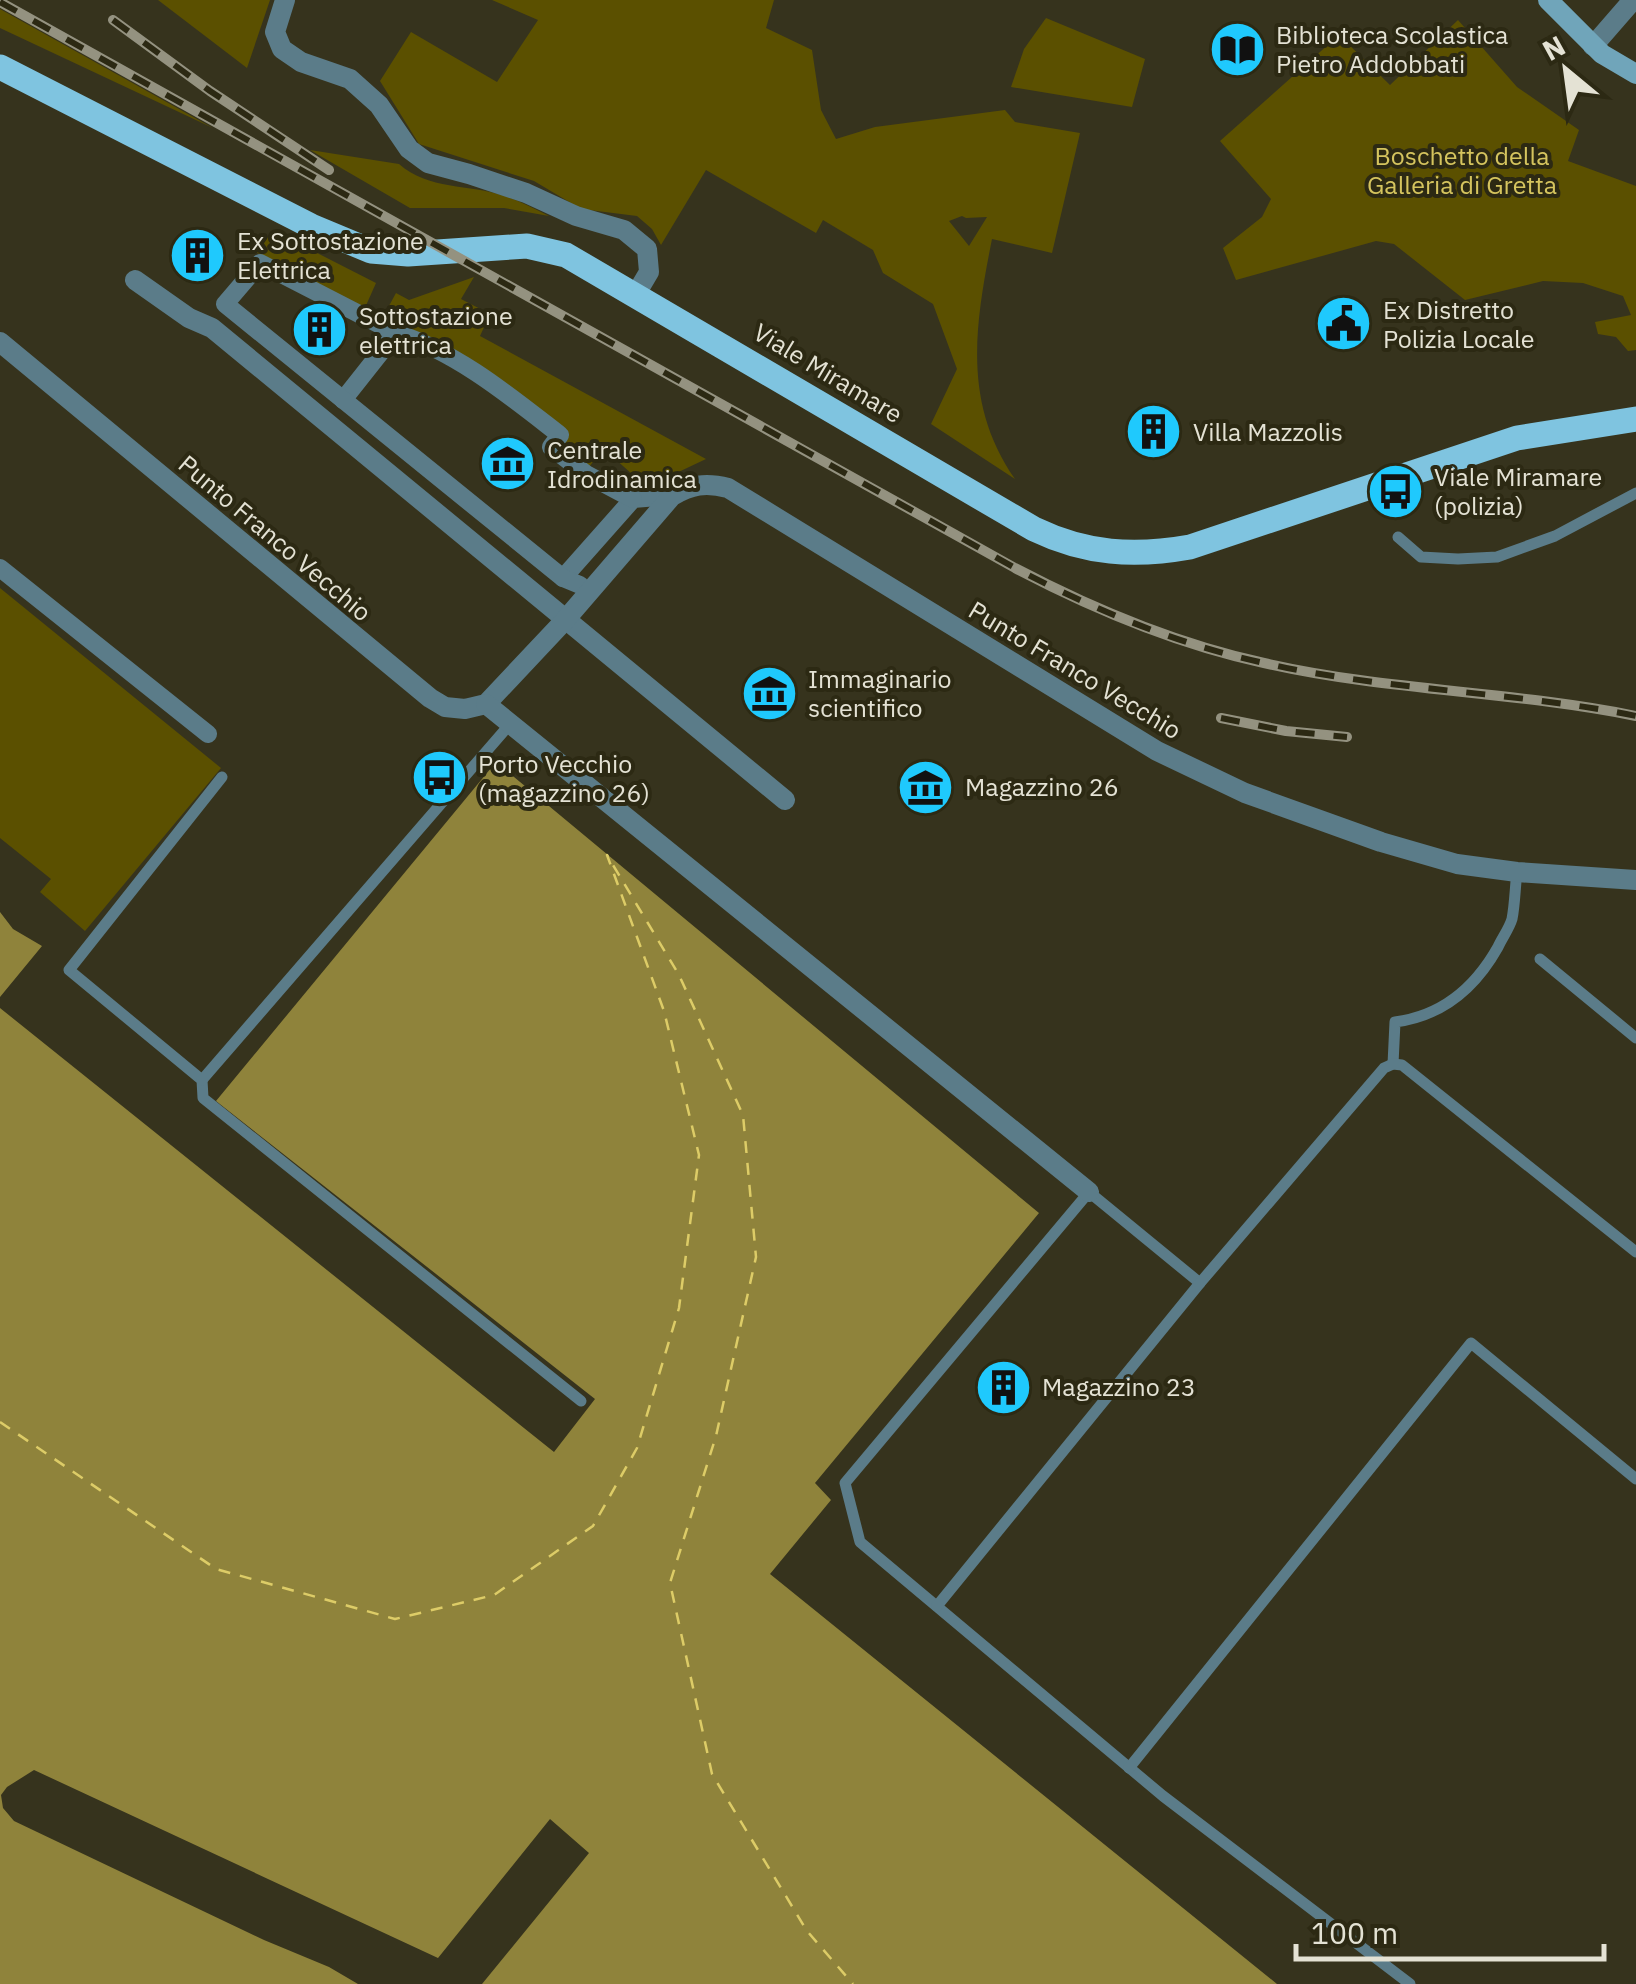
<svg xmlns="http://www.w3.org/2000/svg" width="1636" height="1984" font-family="'IBM Plex Sans',sans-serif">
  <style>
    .green { fill: #5b5000; fill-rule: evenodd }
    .water { fill: #8f833b }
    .pier { fill: #36331d }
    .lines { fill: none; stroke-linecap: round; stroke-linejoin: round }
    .ferry { stroke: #ddcc67; stroke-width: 2.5; stroke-dasharray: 12 10; stroke-linecap: butt }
    .service { stroke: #5b7c89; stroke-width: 11 }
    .pedestrian { stroke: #5b7c89; stroke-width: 18 }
    .minor { stroke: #5b7c89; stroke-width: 20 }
    .secondary { stroke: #70a5ba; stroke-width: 20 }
    .primary { stroke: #7fc4e0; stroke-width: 25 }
    .rail-casing { stroke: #949280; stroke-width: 10 }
    .rail { stroke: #2c2913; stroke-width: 6; stroke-dasharray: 19; stroke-linecap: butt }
    .labels { text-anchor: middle; stroke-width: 8; stroke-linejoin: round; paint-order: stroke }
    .poi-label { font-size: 25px; fill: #e4e2d4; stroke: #2c2913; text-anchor: start }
    .park-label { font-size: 25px; fill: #d5c45e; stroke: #2c2913 }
    .street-label { font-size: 25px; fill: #e4e2d4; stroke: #2c2913 }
  </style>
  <rect width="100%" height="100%" fill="#36331d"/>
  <g class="green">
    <path d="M158,0H270L247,68Z"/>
    <path d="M492,0H774L766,28L812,50L821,110L836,139L875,127L1005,110L1015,122L1080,133L1052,253L992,239C975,325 962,403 1015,479L931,424L957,369L933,304L883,273L873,250L823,220L816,233L706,170L661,245L652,229L637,216L581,209L534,181L419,144L380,81L411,32L497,82L538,20ZM962,216L966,218L987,217L969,246L949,221Z"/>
    <path d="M0,9L213,128L0,28Z"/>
    <path d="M1046,18L1145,59L1132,107L1011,87L1024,49Z"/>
    <path d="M1458,20L1517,87L1579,130L1568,161L1636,186V350L1628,351L1616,337L1598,334L1595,322L1631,315L1623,296L1583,283L1543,281L1465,300L1394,244L1376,241L1236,280L1223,248L1262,217L1271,199L1220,141L1339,35L1390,85Z"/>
    <path d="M310,150L399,164C428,190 469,184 505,196C520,201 535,209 549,216L504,208H410Z"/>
    <path d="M274,231L376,283L364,310L254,251Z"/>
    <path d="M474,277L461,299L490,314L480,336L706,459L668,477L653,493L603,448L587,470L505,386L384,315L396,293L409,300Z"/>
    <path d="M0,588L221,768L85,931L40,892L51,879L0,838Z"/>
  </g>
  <g class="water">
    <path d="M496,762L1039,1213L815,1483L831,1500L770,1574L1277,1984H0V1008L554,1452L595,1399L216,1101Z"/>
    <path d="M0,912L13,929L42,946L0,997Z"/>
  </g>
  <path class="pier" d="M34,1770L438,1958L550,1819L589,1853L482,1984H358L329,1967L264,1940L14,1821L3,1808L1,1795L7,1787Z"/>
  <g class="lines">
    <path class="ferry" d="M0,1422L216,1569L395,1619L494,1595L593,1526L637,1448L679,1308L699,1155L664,1011L607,855L679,975L743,1115L756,1257L716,1436L670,1583L712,1774L807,1931L853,1984"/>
    <g class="service">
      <path d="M1398,537L1421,557L1458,559L1497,557L1555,536L1636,493"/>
      <path d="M222,777L69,970L202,1080L203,1098L581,1401"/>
      <path d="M1540,959L1636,1038"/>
      <path d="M1393,1064L1395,1022C1442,1016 1475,988 1498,947C1502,938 1509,929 1512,919C1515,904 1515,887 1517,872"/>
      <path d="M202,1080L510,724"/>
      <path d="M1200,1283L1089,1192L845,1483L860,1542L1163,1796L1410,1984"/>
      <path d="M937,1606L1200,1283L1384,1068L1393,1064L1402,1065L1636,1252"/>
      <path d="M1129,1768L1471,1343L1636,1479"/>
    </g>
    <g class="pedestrian">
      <path d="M343,400L396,333"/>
      <path d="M0,568L208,734"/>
      <path d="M563,578L633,499L658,497"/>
      <path d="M580,585L563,578L225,304L260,263L396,333C457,352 511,397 560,435L551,447L586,474L633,499"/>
    </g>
    <g class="minor">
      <path d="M285,0L275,32L282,49L301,62L350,79L379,105L409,149L428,163L469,174L526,193L576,216L624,230L647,249L649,272L636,294"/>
      <path d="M1593,46L1633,0"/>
      <path d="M135,280L189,318L212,328L785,800"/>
      <path d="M0,342L430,698L445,707L465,709L486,704L566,619L672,496C691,485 705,482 728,488L1157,751L1245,793L1381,842L1457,864L1517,872L1636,880"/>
      <path d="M486,704L1089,1192"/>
    </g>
    <path class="secondary" d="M1548,0L1602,54L1636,74"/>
    <path class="primary" d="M0,67L311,226L371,251L408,254L527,246L566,255L1034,529C1086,554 1134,557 1190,547L1517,438L1636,419"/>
    <defs>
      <g id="rail">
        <path d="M0,2L1015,568C1095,610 1176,644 1264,663C1386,691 1513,691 1636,716"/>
        <path d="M113,20L210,91L329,170"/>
        <path d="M1221,718L1286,731L1347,737"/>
      </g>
    </defs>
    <use href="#rail" class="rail-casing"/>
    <use href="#rail" class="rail"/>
  </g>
  <defs>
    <symbol id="library-disc" viewBox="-11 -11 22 22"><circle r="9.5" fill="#1fc9fd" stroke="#2c2913"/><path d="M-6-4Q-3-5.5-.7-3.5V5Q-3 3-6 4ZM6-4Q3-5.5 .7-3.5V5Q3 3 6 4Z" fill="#111"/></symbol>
    <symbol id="building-disc" viewBox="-11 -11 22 22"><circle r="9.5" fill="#1fc9fd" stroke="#2c2913"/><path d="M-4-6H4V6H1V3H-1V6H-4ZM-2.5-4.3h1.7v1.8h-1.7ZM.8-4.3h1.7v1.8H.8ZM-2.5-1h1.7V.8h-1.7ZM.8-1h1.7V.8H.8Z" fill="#111"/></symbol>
    <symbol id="civic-disc" viewBox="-11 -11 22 22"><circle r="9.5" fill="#1fc9fd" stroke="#2c2913"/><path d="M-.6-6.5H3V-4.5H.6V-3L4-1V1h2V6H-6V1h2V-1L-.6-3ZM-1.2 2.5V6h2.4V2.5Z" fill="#111"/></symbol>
    <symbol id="museum-disc" viewBox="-11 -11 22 22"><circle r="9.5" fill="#1fc9fd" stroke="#2c2913"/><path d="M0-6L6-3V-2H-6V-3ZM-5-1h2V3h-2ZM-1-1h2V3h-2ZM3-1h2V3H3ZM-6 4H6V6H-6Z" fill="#111"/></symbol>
    <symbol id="bus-disc" viewBox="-11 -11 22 22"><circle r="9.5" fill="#1fc9fd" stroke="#2c2913"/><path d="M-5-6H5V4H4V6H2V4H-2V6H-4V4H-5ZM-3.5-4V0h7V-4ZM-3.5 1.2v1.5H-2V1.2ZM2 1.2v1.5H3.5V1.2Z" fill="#111"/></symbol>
  </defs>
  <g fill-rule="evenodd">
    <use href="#library-disc" x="1206" y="18" width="63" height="63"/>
    <use href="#building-disc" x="166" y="224" width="63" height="63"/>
    <use href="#civic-disc" x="1312" y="292" width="63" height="63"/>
    <use href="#building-disc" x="288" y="298" width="63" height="63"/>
    <use href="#building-disc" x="1122" y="400" width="63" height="63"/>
    <use href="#museum-disc" x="476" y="432" width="63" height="63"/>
    <use href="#bus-disc" x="1364" y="460" width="63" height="63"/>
    <use href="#museum-disc" x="738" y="662" width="63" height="63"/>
    <use href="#bus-disc" x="408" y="746" width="63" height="63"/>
    <use href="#museum-disc" x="894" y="756" width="63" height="63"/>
    <use href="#building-disc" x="972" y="1356" width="63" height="63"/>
  </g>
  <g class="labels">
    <g class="poi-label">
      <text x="1276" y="44">Biblioteca Scolastica<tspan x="1276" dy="29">Pietro Addobbati</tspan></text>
      <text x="237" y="250">Ex Sottostazione<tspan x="237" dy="29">Elettrica</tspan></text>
      <text x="1383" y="319">Ex Distretto<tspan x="1383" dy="29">Polizia Locale</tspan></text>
      <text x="359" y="325">Sottostazione<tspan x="359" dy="29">elettrica</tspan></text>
      <text x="1193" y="441">Villa Mazzolis</text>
      <text x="547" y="459">Centrale<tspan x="547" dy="29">Idrodinamica</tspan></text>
      <text x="1434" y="486">Viale Miramare<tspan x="1434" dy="29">(polizia)</tspan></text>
      <text x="808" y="688">Immaginario<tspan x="808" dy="29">scientifico</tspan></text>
      <text x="478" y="773">Porto Vecchio<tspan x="478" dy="29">(magazzino 26)</tspan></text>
      <text x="965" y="796">Magazzino 26</text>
      <text x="1042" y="1396">Magazzino 23</text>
    </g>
    <g class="park-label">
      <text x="1462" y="165">Boschetto della<tspan x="1462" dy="29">Galleria di Gretta</tspan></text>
    </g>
    <g class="street-label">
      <text transform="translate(828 373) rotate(31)" y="9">Viale Miramare</text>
      <text transform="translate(275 538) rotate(40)" y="9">Punto Franco Vecchio</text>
      <text transform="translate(1075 670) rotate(31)" y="9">Punto Franco Vecchio</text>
    </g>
  </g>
  <g transform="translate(1566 70) rotate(331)" stroke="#2c2913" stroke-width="8" paint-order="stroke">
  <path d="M0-8L18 38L0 25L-18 38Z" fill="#e4e2d4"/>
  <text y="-15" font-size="28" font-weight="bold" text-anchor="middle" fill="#e4e2d4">N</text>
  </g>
  <path d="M1296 1944v15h308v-15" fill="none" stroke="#e4e2d4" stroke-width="5"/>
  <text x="1311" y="1944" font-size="30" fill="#e4e2d4" stroke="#2c2913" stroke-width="8" paint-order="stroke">100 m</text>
</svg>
